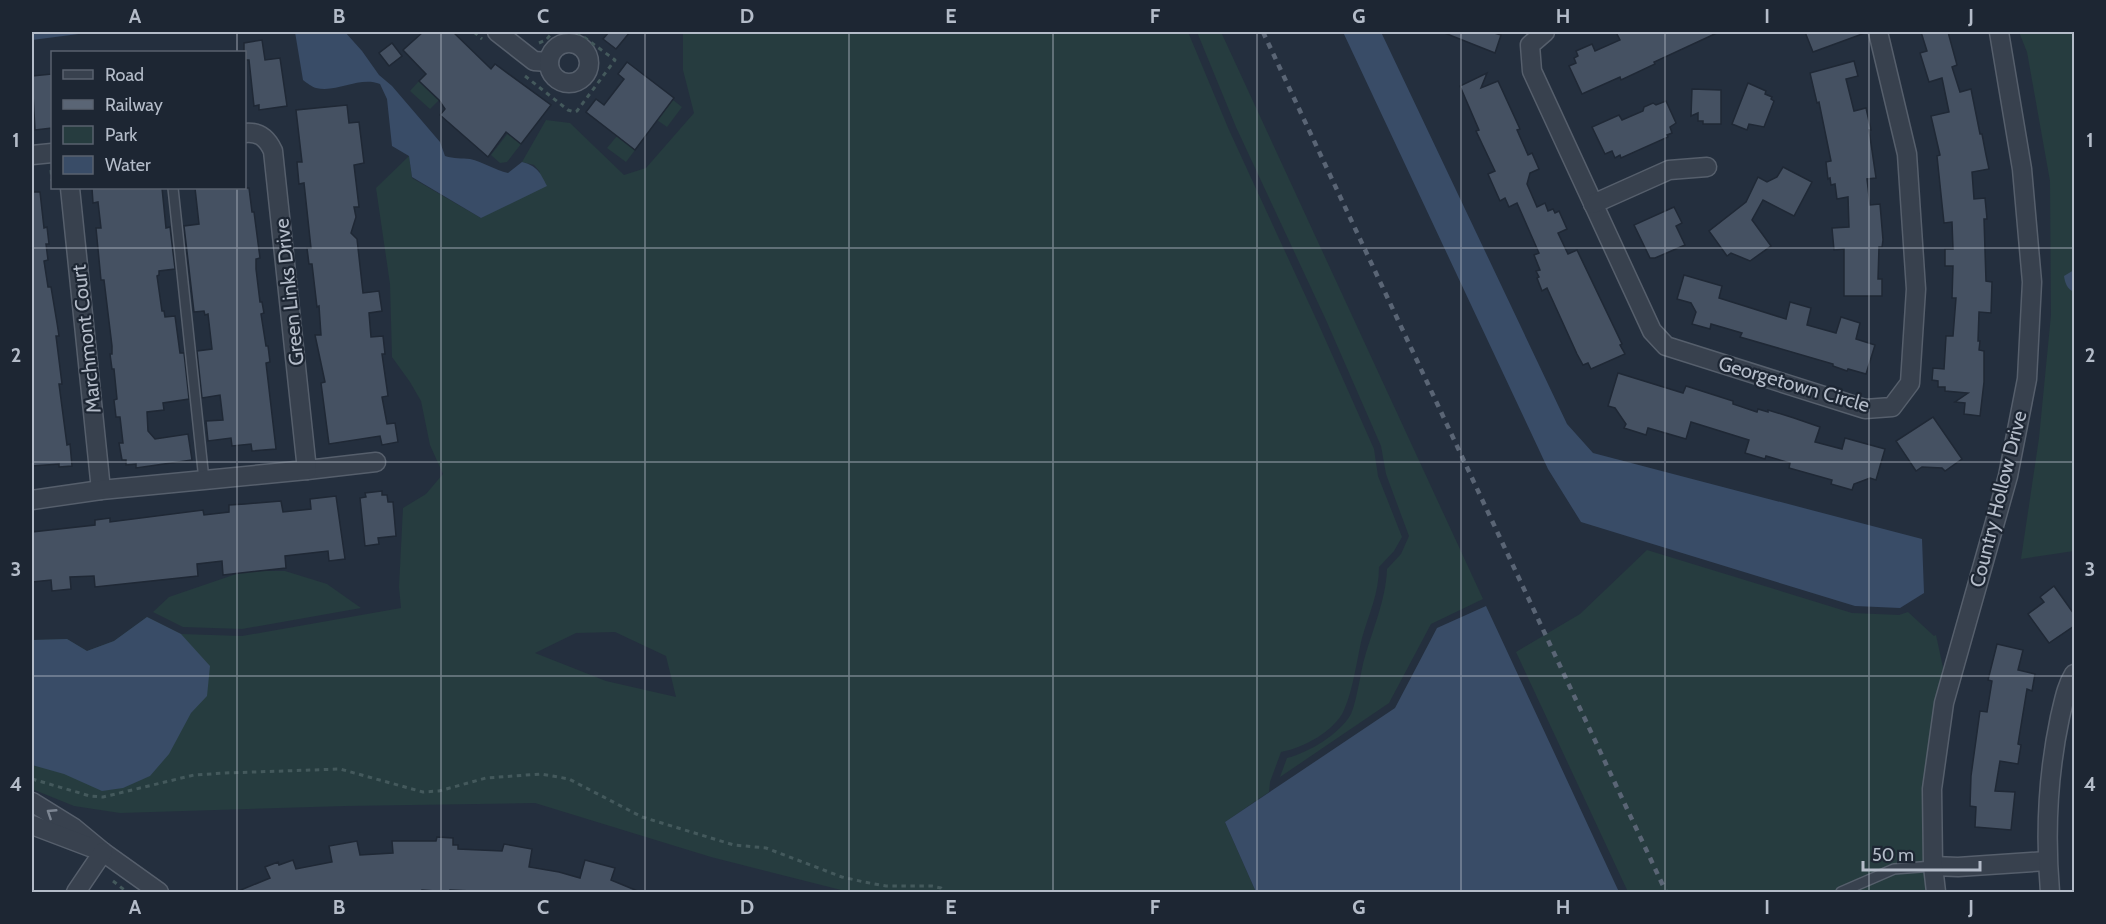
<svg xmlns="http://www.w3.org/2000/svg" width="2106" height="924" font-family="Cabin,sans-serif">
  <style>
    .green { fill: #263c3f; fill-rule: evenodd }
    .water { fill: #394c67 }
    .building { fill: #455162; stroke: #1f2835; stroke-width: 1.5 }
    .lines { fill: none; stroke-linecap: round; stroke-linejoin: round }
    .lane-casing { stroke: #565f6c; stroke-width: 12 }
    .street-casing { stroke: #565f6c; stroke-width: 21 }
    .path { stroke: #44595c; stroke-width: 3; stroke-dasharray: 4.5 4.5; stroke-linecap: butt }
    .lane { stroke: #38414e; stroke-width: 9 }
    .street { stroke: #38414e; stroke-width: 18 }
    .rail { stroke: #5a6575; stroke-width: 4.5; stroke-dasharray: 6 6; stroke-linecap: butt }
    .oneway { stroke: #7c8592 }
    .grid { fill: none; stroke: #b4bcc9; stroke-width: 1.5; stroke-opacity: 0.55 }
    .labels { text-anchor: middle; stroke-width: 4.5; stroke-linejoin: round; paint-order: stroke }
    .street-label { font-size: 20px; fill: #b4bcc9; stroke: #1d2633 }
    .neatline { fill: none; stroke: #b4bcc9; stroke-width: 2 }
    .grid-label { font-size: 20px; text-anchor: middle; font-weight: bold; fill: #b4bcc9 }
  </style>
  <rect width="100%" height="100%" fill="#242f3e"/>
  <g class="green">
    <path d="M683,32H1188L1229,130L1318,323L1374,449L1378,476L1402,537L1394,551L1379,567C1379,594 1369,613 1362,638C1357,659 1353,691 1344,710C1335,731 1303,748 1281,752L1270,782L1269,792L1225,822L1256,892H849L711,857L535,803L346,806L120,813L74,806L32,789V640L67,639L87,651L114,641L147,617L181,634L242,636L401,608L399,587L403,508L426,494L443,474L430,445L421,401L410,382L392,357L390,284L376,188L409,156L412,178L481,218L540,172L534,165L522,162L546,120L570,123L624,175L646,168L694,113L683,70ZM615,632L666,656L676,697L606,681L535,653L576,633Z"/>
    <path d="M1197,32H1221L1483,599L1431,624L1389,703L1280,777L1287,758C1308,753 1340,734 1351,714C1356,703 1360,677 1363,664C1371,633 1386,601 1387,569L1401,554L1409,536L1386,474L1381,446L1326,320L1236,127Z"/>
    <path d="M2019,32H2074V551L2021,559L2039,438L2051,315L2050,181L2027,52Z"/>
    <path d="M419,81L439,100L430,109L410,91Z"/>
    <path d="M673,100L682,107L667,127L657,120Z"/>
    <path d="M508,133L521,144L507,162L500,163L491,155Z"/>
    <path d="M617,136L635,150L626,162L607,148Z"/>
    <path d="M1647,550L1852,613L1899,615L1908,612L1934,636L1936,635L1944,672L1923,789V873H1924L1926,892H1628L1516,652L1580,614Z"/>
    <path d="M245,571H285L327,584L361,608L242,629L183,627L153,612L169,597Z"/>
  </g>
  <g class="water">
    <path d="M32,32H94L32,40Z"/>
    <path d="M295,32H345L362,51L379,75L392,86L440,142L445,156C454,159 462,158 470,159C483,162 495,170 508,173L522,162C537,166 540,172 547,186L481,218L412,177L409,156L392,146L387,99L380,84C359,76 338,93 316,88C312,87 307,83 303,80Z"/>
    <path d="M1343,32H1381L1567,424L1593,453L1922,539L1924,593L1900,608L1855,606L1581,522L1548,469Z"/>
    <path d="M2074,270V292C2067,289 2065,283 2064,276Z"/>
    <path d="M1486,606L1619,892H1256L1225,822L1395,708L1437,628Z"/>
    <path d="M147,617L181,634L210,666L207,696L191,713L169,754L150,776L123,788L102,791L64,774L32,765V640L67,639L87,651L114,641Z"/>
  </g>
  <g class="building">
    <path d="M423,32H453L491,69L495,64L551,105L521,144L506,132L488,157L440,115L445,109L439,100L419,81L426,74L403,50Z"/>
    <path d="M609,32H630L616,49L603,39Z"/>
    <path d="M1442,32H1491L1501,35L1495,53Z"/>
    <path d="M1616,32H1719L1654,62L1655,64L1621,80L1620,77L1582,94L1569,66L1576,63L1574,58L1578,56L1576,51L1592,44L1595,51L1620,40Z"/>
    <path d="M1805,32H1865V33L1813,52Z"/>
    <path d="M1921,32H1948L1957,65L1952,67L1960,92L1971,89L1980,134H1982L1986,155L1989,169L1972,172L1974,199L1985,198L1987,219H1984L1986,281L1992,282L1991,313L1979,312L1978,341H1980L1979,350L1984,351V382L1980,416L1964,414L1965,403L1955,402L1968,393L1945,391V387H1938V381L1932,380L1933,368L1944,369L1946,336H1953L1956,298H1952L1953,266H1945V249H1953L1952,222L1944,223L1937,156L1940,155L1931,116L1949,112L1942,78L1929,82L1920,53L1927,51Z"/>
    <path d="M262,40L265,60L280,58L287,106L259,110V105L254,106L249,60H244V43Z"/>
    <path d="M392,43L402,56L389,66L379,53Z"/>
    <path d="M1854,61L1858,76L1846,79L1854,111L1866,108L1871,130H1869L1876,178L1867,179L1870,205L1880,204L1883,240L1882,247H1879L1878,279H1882V296H1844V249L1834,250L1832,228L1849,227L1848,197L1837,199L1835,184L1831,185L1830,178L1828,179L1826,162L1831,161L1819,102L1817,103L1810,73Z"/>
    <path d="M627,62L674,98L635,150L586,112L596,99L604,105L624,79L618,74Z"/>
    <path d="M1487,73L1481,88L1498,81L1520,129L1517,130L1528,155L1532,153L1539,169L1530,173L1527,184L1537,207L1545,203L1548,211L1553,209L1555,213L1559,211L1567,229L1558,233L1568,254L1577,250L1622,344L1620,345L1625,354L1591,369L1588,363L1583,365L1577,354L1547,288L1542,291L1537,278L1539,277L1536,271L1540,270L1534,255L1539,253L1517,203L1509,207L1505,198L1500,201L1488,174L1495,171L1476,131L1479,130L1460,86Z"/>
    <path d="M52,74V128L35,130L32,76Z"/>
    <path d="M1748,83L1766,91L1765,94L1772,97L1771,99L1774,101L1764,127L1749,124L1747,130L1732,124Z"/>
    <path d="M1692,89L1721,90V124H1703V121H1698V113L1691,116Z"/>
    <path d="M1666,101L1676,123L1670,127L1672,133L1667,135L1668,137L1621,158L1620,155L1615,158L1612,151L1605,154L1592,127L1619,115L1622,120L1643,111L1644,107L1653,103L1656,105Z"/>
    <path d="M347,105L349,123L359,122L364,163L354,165L359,207H354L356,217L351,233L357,239L363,293L379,291L382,311L369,313L371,337L383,336L385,354H382L388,396L382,397L387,424L395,423L398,442L382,445L380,436L329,444L321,383L325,382L315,335H321L319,306L317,307L312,264H309L307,248H311L304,183L299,184L297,162H302L296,110Z"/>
    <path d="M1783,167L1812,182L1794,216L1763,200L1752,220L1771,246L1750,261L1731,253L1727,256L1709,231L1746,202L1758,177L1767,182L1777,177Z"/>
    <path d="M92,188H162L166,228L170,227L175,269L159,271V275L157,276L162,311H164L165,317L175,316L180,353H184L189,399L163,403L164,410L147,412L148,431L155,439L188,434L192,460L136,468V464L126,465V460H122L119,443H123L120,417H116L114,400L117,399L114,369H112L110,354H112V346L104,280H101L96,228H101L98,202L93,203Z"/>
    <path d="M195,188H249L252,212H254L260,258L256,259V269L260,302H262L264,313L261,314L266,346H268L270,362L266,363L276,449L252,451L251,444L232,446L231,438L208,441L206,421L223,420L220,395L202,398L197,351L212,349L208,314L205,315L204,311L194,312L184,226L199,224Z"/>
    <path d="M32,192H40L44,228L47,227L49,244H46L48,260L44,261L48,287H51L57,323L59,336H56L62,384H59L67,445L70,444L72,466L59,467V464L32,466Z"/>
    <path d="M1674,207L1682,223L1676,226L1685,245L1655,258H1650L1634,225Z"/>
    <path d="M1684,275L1722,286L1719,298L1786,319L1790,302L1811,308L1807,325L1836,333L1841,317L1860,323L1856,339L1875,345L1866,374L1848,369L1847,371L1833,366V364L1740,337L1742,333L1711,324L1710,329L1692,324L1696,312L1691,303L1677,299Z"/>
    <path d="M1618,373L1683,393L1686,386L1733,401V404L1757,412L1758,409L1768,412V410L1794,418L1820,427L1815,442L1842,449L1845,438L1885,449L1876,480L1870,478L1854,484L1852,490L1831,484L1832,480L1789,468L1790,463L1766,456L1765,459L1745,453L1749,440L1691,422L1686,439L1648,428L1646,435L1624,428L1626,424L1615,408L1608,406Z"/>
    <path d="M1933,417L1962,459L1945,471L1942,468L1922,467L1916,471L1896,441Z"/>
    <path d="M382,491V495H387L388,502H393L396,536L378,538L379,544L365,546L360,498L366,497L365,493Z"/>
    <path d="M336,496L345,559L329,561L328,551L285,556L286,568L223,575L222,561L197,564L198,576L95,587L94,576L70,577L71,589L52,591L51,580L32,582V532L95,525V520L110,518V522L203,510L204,515L229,512V505L245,504L281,501L283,512L311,509L310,499Z"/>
    <path d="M2054,586L2074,614V626L2049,643L2028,614L2044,602L2040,597Z"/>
    <path d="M1997,644L2023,650L2018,670L2035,674L2032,691L2027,689L2018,744L2021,745L2018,764L2000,761L1995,791L2015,792L2011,830L1975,827L1976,807L1970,806L1971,776L1980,711L1987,712L1992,681L1988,680Z"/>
    <path d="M437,837L453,838V845H458V849L502,851L504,844L532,849L529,867L559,872L580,878L585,860L615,868L611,880L640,892H495L450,890V892L422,890V892H236L270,878L265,867L278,862L279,865L293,860L296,869L332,862L329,846L357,841L360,855L393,853L392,841H436Z"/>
  </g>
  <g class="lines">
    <defs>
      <g id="lane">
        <path d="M173,188L204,480"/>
        <path d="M1841,892L1894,869L1933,866"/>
      </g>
      <g id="street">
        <path d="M497,32L534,61L549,62"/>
        <path d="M1545,32L1530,45L1532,71L1652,331L1666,346L1865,409L1892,407L1910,383L1916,289L1907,154L1878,32"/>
        <circle cx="569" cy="63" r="20"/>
        <path d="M32,155L52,153"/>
        <path d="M70,188L101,490"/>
        <path d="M1593,204L1669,170L1707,167"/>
        <path d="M307,470L376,462"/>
        <path d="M32,500L101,490L307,470L273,151C267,138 259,131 244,133"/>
        <path d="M32,802L74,828L103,852L159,892"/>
        <path d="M32,825L90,847"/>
        <path d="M1933,866L1958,867L2047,861"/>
        <path d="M76,892L103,852"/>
        <path d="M1936,892L1933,866L1932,789L1944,703L2008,476L2027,379L2032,282L2022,169L1999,32"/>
        <path d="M2050,892C2045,834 2048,774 2060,717C2064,701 2066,687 2074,674"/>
      </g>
    </defs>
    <use href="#lane" class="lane-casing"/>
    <use href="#street" class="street-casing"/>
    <g class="path">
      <path d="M474,32L482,39"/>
      <path d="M539,43L546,40L553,32"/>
      <path d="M525,76L568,110L574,112L577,111L615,60L577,32"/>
      <path d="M51,170L52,181"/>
      <path d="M32,779L90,796L103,797L194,775L225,773L340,769L423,792L439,791L486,778L541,774L569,779L642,817L734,845L766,848L842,877L864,882L886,886H932L941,888L945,892"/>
      <path d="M113,881L127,892"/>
    </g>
    <use href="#lane" class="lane"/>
    <use href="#street" class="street"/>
    <path class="rail" d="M1263,32L1666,892"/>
  </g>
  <defs><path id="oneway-chevron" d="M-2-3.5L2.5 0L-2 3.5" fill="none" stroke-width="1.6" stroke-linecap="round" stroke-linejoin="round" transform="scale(1.5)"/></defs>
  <use class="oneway" href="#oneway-chevron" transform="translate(51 813) rotate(-147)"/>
  <path class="grid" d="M237,32V52M441,32V892M645,32V892M849,32V892M1053,32V892M1257,32V892M1461,32V892M1665,32V892M1869,32V892M237,188V892M32,248H2074M32,462H2074M32,676H2074"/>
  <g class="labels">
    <g class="street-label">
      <text transform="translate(289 292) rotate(-96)" y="7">Green Links Drive</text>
      <text transform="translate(86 339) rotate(-96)" y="7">Marchmont Court</text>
      <text transform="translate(1794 384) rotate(16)" y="7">Georgetown Circle</text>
      <text transform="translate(1998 499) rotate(-76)" y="7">Country Hollow Drive</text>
    </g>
  </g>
  <rect width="2106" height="924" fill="none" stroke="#1d2633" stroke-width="66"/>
  <rect x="51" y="51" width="195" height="138" fill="#1d2633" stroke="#59626f" stroke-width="1.5"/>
  <rect x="63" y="70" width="30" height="9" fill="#38414e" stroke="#59626f" stroke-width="1.5"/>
  <text x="105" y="81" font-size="18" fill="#b4bcc9">Road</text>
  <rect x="63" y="100" width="30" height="9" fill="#5a6575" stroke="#59626f" stroke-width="1.5"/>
  <text x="105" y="111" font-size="18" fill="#b4bcc9">Railway</text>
  <rect x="63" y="126" width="30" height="18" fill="#263c3f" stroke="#59626f" stroke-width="1.5"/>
  <text x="105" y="141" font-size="18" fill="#b4bcc9">Park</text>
  <rect x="63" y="156" width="30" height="18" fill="#394c67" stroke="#59626f" stroke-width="1.5"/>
  <text x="105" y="171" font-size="18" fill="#b4bcc9">Water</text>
  <path d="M1863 861v9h117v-9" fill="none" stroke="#b4bcc9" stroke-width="3"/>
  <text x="1872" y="861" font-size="18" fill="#b4bcc9" stroke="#1d2633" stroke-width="4.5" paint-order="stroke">50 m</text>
  <rect x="33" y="33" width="2040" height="858" class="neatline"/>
  <g class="grid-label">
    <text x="135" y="23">A</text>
    <text x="339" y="23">B</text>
    <text x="543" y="23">C</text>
    <text x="747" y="23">D</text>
    <text x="951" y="23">E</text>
    <text x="1155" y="23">F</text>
    <text x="1359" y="23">G</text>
    <text x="1563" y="23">H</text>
    <text x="1767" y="23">I</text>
    <text x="1971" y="23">J</text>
    <text x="16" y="147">1</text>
    <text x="2090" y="147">1</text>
    <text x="16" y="362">2</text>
    <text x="2090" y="362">2</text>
    <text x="16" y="576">3</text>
    <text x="2090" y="576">3</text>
    <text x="16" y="791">4</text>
    <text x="2090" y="791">4</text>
    <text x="135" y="914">A</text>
    <text x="339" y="914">B</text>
    <text x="543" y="914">C</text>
    <text x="747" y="914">D</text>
    <text x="951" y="914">E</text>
    <text x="1155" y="914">F</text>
    <text x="1359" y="914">G</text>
    <text x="1563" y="914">H</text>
    <text x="1767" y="914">I</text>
    <text x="1971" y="914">J</text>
  </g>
</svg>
